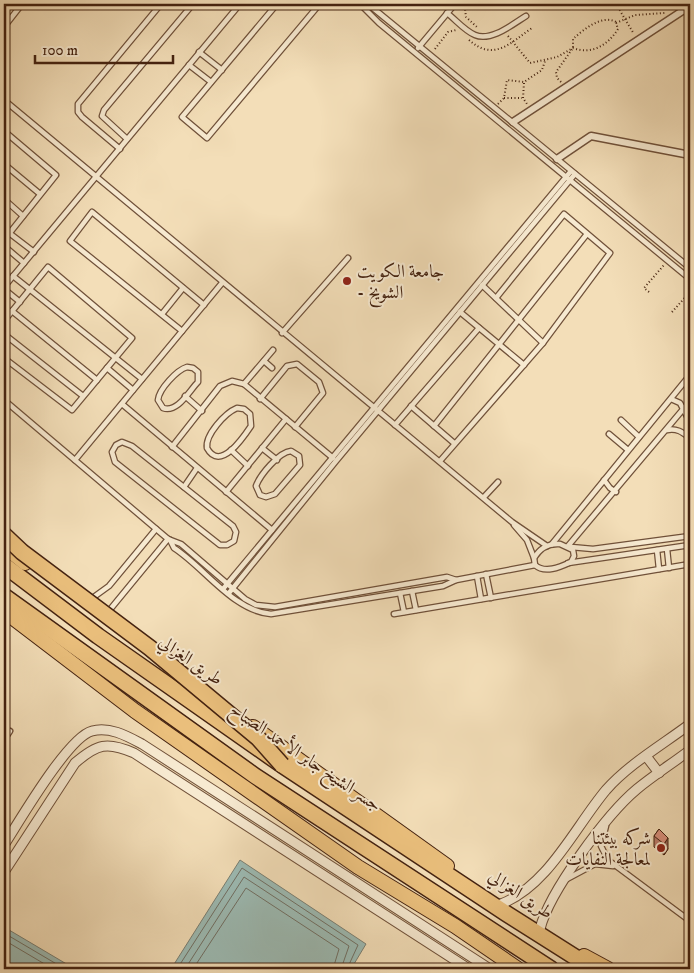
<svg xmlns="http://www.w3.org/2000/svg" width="694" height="973" font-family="'IM FELL DW Pica',Amiri,serif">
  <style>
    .water { fill: #9cbbb4; stroke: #797e72 }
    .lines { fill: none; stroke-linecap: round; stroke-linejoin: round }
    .shore { stroke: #706e62; stroke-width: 1 }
    .service-casing { stroke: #70513a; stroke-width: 7 }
    .pedestrian-casing { stroke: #70513a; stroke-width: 9 }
    .minor-casing { stroke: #70513a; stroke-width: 11 }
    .primary-casing { stroke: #442210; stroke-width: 16 }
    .motorway-casing { stroke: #442210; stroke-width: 18 }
    .path { stroke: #442210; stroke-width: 2; stroke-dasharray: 1 2.5; stroke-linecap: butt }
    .service { stroke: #f7ead1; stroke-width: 4.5 }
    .pedestrian { stroke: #f7ead1; stroke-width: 6 }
    .minor { stroke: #f7ead1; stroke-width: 9 }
    .primary { stroke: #eabf7c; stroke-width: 14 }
    .motorway { stroke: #eabf7c; stroke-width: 15 }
    .motorway-bridge-casing { stroke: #442210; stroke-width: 18; stroke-linecap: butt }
    .motorway-bridge { stroke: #eabf7c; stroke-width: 15 }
    .wall { fill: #bb7c6b; stroke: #442210 }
    .shaded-wall { fill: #986557; stroke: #442210 }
    .building { fill: #d9907c; stroke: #442210 }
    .poi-dot { fill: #8f2418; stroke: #f7ead1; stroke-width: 2 }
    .labels { text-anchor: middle; stroke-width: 4; stroke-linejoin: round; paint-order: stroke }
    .poi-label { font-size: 18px; fill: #442210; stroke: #f7ead1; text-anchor: start }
    .street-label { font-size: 18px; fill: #442210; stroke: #f7ead1 }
  </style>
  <rect width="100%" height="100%" fill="#f3deb8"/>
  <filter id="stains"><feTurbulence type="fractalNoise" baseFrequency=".004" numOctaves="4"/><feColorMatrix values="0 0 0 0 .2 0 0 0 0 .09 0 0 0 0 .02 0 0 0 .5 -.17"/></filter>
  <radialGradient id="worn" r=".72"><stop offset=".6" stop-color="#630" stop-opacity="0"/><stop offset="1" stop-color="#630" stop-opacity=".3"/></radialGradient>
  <g class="water">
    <path d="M240,860L366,944L351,969H171Z"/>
    <path d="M4,927L75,969H4Z"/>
  </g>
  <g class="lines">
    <g class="shore">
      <path d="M4,933L65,969"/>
      <path d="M4,940L53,969"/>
      <path d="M177,969L242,868L358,945L347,969"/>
      <path d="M185,969L244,877L349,946L341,969"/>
      <path d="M193,969L246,888L339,949L333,969"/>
    </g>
    <defs>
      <g id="service">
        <path d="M277,4L182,117L207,138L318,6L315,4"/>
        <path d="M360,4L379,23L690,279"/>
        <path d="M368,4L690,268"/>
        <path d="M447,13C456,20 465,31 475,35C491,42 513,24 526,16"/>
        <path d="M4,27L22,4"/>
        <path d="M418,48L455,4"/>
        <path d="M199,52L222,70"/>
        <path d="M189,65L211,82"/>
        <path d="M4,100L512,522L547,546"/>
        <path d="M4,131L56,175L4,240"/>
        <path d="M127,139L102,116L104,110L193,4"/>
        <path d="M120,149L82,117L78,112V104L161,4"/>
        <path d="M4,164L40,194"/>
        <path d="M4,199L23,216"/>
        <path d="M4,229L34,252"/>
        <path d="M4,246L24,263"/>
        <path d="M13,276L142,379"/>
        <path d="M482,285L543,343"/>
        <path d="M4,287L240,4"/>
        <path d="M4,289L20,302"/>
        <path d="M12,311L97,380"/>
        <path d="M460,312L524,365"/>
        <path d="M162,314L183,288"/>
        <path d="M4,321L48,267L132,338L72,410L4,358"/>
        <path d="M182,331L70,241L92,212L204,305"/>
        <path d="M282,333L348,258"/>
        <path d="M4,334L83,396"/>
        <path d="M264,361L272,368"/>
        <path d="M187,367L193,368L198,372V382C189,391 178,413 163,408L158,400C159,389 177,370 187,367Z"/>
        <path d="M107,368L133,390"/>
        <path d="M244,384L273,350"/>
        <path d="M185,396L202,411"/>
        <path d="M260,399L287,366L297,364L319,382L323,393L295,427"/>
        <path d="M671,399L680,403L690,422"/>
        <path d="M4,400L168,539L181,544L245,599L256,605L275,607L447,577L456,580"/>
        <path d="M122,404L272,530"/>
        <path d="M411,406L454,443"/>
        <path d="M237,408L244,409L250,414L251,426C243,438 220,472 207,448C205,435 225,413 237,408Z"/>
        <path d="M621,420L639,437"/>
        <path d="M395,425L479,328"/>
        <path d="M434,426L587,234"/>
        <path d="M667,430C677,428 682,432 690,438"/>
        <path d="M609,434L628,450"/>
        <path d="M122,442L132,446L233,526L236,532L234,541L227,545H220L115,462L112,452L116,445Z"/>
        <path d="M172,447L220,386L232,381L244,384L333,458"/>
        <path d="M262,448L277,460"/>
        <path d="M231,450L248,466"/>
        <path d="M291,451L299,456L300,465L275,494L266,497L260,495L256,486C260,475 279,452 291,451Z"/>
        <path d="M75,460L222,283"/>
        <path d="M440,461L543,343L610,253L564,214L496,298"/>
        <path d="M604,480L610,488L616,492"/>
        <path d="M184,487L197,468"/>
        <path d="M226,492L286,419"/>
        <path d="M484,497L498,482"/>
        <path d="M514,525L527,540L534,558"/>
        <path d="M170,540L174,548C204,567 233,611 271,614L443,586L456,580L535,565"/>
        <path d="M552,544L690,375"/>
        <path d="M560,544L573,550L574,556L571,562C560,567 545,574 535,565L534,558C540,548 548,543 560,544Z"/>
        <path d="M568,546L690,401"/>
        <path d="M571,547L593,549L690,536"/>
        <path d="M667,549L669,568"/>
        <path d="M657,550L659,569"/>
        <path d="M568,563L690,545"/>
        <path d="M486,574L491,598"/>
        <path d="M477,576L481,599"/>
        <path d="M223,589L571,171"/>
        <path d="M412,591L416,610"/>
        <path d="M229,593L336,461L575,174"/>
        <path d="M400,593L404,612"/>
        <path d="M91,599L109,586L156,529"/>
        <path d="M108,612L168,539"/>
        <path d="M394,614L690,564"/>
        <path d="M4,740L10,731"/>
        <path d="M606,826L601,846L608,860L690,921"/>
        <path d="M567,879L595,864L613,866"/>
      </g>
      <g id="pedestrian">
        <path d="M513,122L690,6"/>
        <path d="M557,159L591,136L690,155"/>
      </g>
      <g id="minor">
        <path d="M646,756L659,773"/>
        <path d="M4,845C19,822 68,737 92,731C109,726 127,736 142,744L490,969"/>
        <path d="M4,872L75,763C97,744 107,741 134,753L469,969"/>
        <path d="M501,904C548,886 575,827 606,790C629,764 662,745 690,724"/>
        <path d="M540,929C549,892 607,814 637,789C654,775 673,763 690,750"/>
      </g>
      <g id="primary">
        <path d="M4,546L25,563"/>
        <path d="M4,611L135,711L358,867L455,926L518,969"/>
        <path d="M253,727L447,866"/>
        <path d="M584,956L608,969"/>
      </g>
      <g id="motorway">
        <path d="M4,565L98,636L282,765L507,914L594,969"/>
        <path d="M4,596L255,776L551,969"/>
      </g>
    </defs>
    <use href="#service" class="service-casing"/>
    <use href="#pedestrian" class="pedestrian-casing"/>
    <use href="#minor" class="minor-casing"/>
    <use href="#primary" class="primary-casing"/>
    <use href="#motorway" class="motorway-casing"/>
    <g class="path">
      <path d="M469,4L465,9L466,17L478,28"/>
      <path d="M616,4L634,34"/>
      <path d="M616,23L635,15L665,13"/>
      <path d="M508,36L530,63L557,57L573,48C592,55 608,45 618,29L616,23"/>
      <path d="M469,40C494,62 510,43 532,28"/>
      <path d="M435,49L448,32L456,30"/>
      <path d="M561,82L557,78L556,72L573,48V39C583,30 602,14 616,22"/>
      <path d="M524,83L523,98L527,104"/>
      <path d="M504,98H522"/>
      <path d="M498,104L504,98L507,80L524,82L542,70L545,61"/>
      <path d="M649,292L644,288L664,265"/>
      <path d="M672,312L690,292"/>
    </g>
    <use href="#service" class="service"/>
    <use href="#pedestrian" class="pedestrian"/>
    <use href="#minor" class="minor"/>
    <use href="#primary" class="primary"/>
    <use href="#motorway" class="motorway"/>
    <defs>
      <path id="motorway-bridge" d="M4,535L22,552L150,648L258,738L282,765"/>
    </defs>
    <use href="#motorway-bridge" class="motorway-bridge-casing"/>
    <use href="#motorway-bridge" class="motorway-bridge"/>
  </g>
  <path class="wall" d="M659,829L668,849L664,855L654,847V836Z"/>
  <path class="shaded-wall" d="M668,838V849L664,855V844Z"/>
  <path class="building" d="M659,829L668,838L664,844L654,836Z"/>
  <g class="poi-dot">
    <circle cx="347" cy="281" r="5"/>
    <circle cx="661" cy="848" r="5"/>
  </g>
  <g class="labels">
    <g class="poi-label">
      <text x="357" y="277">جامعة الكويت<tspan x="357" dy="21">- الشويخ</tspan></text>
      <text x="651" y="844" text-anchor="end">شركه بيئتنا<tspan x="651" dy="21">لمعالجة النفايات</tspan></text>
    </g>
    <g class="street-label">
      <text transform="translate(191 660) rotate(35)" y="6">طريق الغزالي</text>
      <text transform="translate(306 757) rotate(34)" y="6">جسر الشيخ جابر الأحمد الصباح</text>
      <text transform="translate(521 894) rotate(34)" y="6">طريق الغزالي</text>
    </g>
  </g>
  <rect width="694" height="973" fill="none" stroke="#f3deb8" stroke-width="20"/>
  <rect x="5" y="5" width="684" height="963" fill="none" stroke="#442210" stroke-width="2.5"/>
  <rect x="10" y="10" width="674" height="953" fill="none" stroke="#442210"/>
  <path d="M35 55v8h138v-8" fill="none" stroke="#442210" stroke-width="2.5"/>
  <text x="42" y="55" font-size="15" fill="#442210" stroke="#f7ead1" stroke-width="4" paint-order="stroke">100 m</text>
  <rect width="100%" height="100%" filter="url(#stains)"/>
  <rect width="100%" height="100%" fill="url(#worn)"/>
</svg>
